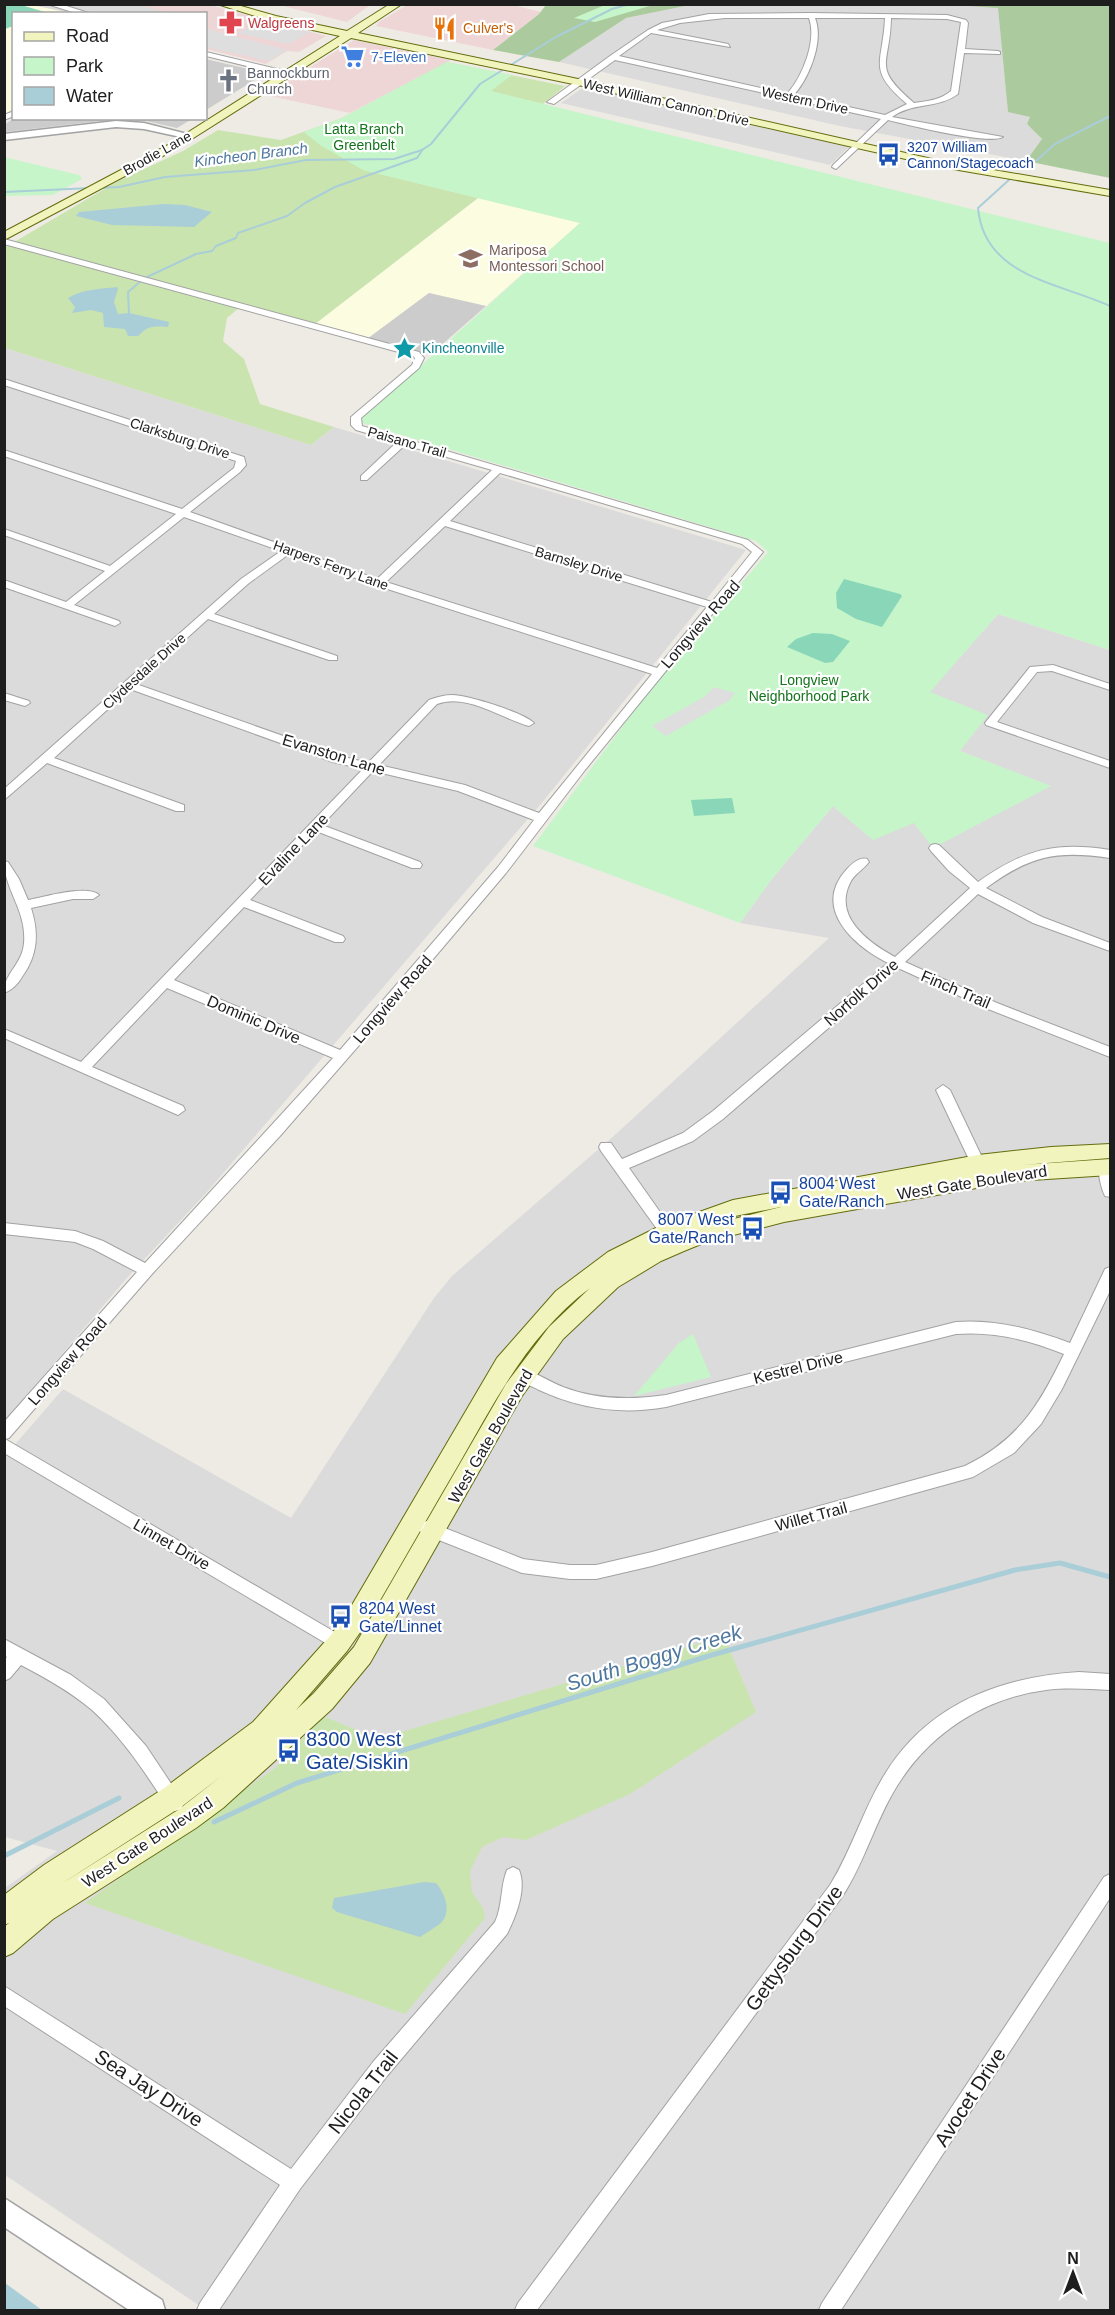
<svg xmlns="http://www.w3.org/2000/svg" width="1115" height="2315" font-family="Arial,sans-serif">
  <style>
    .residential { fill: #dcdbdb }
    .commercial { fill: #eed6d6 }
    .education { fill: #fcfce0 }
    .religious { fill: #ccc }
    .grass { fill: #cae4af }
    .forest { fill: #abca9d }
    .park { fill: #c6f5c9 }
    .pitch { fill: #89d7b8 }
    .parking { fill: #dedede }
    .water { fill: #a9ced8 }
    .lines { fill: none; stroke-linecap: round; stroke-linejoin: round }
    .stream-far1 { stroke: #a9ced8; stroke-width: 2 }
    .stream { stroke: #a9ced8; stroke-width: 5 }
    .minor-casing { stroke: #a2a2a2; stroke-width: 2 }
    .tertiary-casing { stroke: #a2a2a2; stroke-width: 3 }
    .secondary-casing { stroke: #646d0e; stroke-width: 2 }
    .minor { fill: #fff; fill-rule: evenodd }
    .tertiary { fill: #fff; fill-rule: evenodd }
    .secondary { fill: #f2f4bd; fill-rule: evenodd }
    .labels { text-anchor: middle; stroke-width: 4.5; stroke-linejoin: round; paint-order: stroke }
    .far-health-label { font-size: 14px; fill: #be3a42; stroke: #fff; text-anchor: start }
    .far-food-label { font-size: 14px; fill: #c56008; stroke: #fff; text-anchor: start }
    .far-shop-label { font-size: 14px; fill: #366cbe; stroke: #fff; text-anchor: start }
    .far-worship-label { font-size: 14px; fill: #5b616d; stroke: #fff; text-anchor: start }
    .far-street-label { font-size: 14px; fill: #1e1e1e; stroke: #fff }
    .far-park-label { font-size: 14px; fill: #14741b; stroke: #fff }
    .far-transit-label { font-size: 14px; fill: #164399; stroke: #fff; text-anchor: start }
    .far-education-label { font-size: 14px; fill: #785e54; stroke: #fff; text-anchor: start }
    .far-culture-label { font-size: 14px; fill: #0d838f; stroke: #fff; text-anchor: start }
    .far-water-label { font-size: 15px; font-style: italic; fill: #4f789f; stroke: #fff }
    .street-label { font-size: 16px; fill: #1e1e1e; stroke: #fff }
    .transit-label { font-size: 16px; fill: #164399; stroke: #fff; text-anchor: start }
    .near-transit-label { font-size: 20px; fill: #164399; stroke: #fff; text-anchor: start }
    .near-street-label { font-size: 20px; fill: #1e1e1e; stroke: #fff }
    .near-water-label { font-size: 21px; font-style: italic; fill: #4f789f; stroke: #fff }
  </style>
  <rect width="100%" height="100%" fill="#eeebe5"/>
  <g class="residential">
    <path d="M137,4L163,11L158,14H70L32,5Z"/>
    <path d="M954,4L998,7L1008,111L1030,117L1027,124L1042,139L1026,161L840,126L559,62L626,18L690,5Z"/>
    <path d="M584,87L849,147L830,165L561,103Z"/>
    <path d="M5,348L311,445L334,427L746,550L545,799L207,1192L126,1279L5,1421Z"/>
    <path d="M998,614L1110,650V2310H206L5,2175V1888L57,1851L5,1837V1456L63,1389L291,1518L434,1298L452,1276L616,1134L829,938L740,923L771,880L833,806L873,839L914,822L1050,786L960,751L929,692Z"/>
  </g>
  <g class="commercial">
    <path d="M509,4L541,12L493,50L376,26L379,22L407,5Z"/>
    <path d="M137,5H210L326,36L299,52L287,51L266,64L206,49V14L158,13L162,11Z"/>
    <path d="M279,5H370L347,22Z"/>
    <path d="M354,40L451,60L350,113L265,95Z"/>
  </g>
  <g class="education">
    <path d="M5,5H32L70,13L14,14L13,108L5,114Z"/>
    <path d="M478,198L580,223L486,306L429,293L367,339L315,324Z"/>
  </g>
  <g class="religious">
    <path d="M206,59L214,61L266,73L206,110Z"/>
    <path d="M15,118H192V119L177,128L146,121L109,120L5,132V124Z"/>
    <path d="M429,293L486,306L430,355L367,339Z"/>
  </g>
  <g class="grass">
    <path d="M447,62L565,86L543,104L490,91L364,170L478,198L315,324L240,307L227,318L223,341L244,359L260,404L334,427L311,445L5,348L4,248L118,181L183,151L218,130L281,140L342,118Z"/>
    <path d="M724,1636L756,1712L630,1794L526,1840L503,1837L482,1847L470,1871L472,1892L483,1908L485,1918L405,2014L85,1903L275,1768L323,1716L378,1739Z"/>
  </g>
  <g class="forest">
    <path d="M546,5H690L626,18L559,62L493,50L539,14Z"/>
    <path d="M954,5H1110V178L1026,161L1042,139L1027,124L1030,117L1008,112L998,8Z"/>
  </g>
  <g class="park">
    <path d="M605,5V4L653,5L595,22L574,18Z"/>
    <path d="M447,62L512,75L491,91L1110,243V650L998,614L930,692L988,715L960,751L1051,786L933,848L914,823L873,840L833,806L771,880L740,923L533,846L649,691L768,552L756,541L358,422L580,223L363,170L320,145L304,132L342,118Z"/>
    <path d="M4,157L79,175L82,179L53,195L5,196Z"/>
    <path d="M693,1334L711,1377L634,1396L679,1343Z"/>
  </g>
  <g class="pitch">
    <path d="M5,4L21,5L45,12L14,14L13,26L5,29Z"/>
    <path d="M844,579L900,594L902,596L882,627L856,619L837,608L836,593Z"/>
    <path d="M813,633L832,634L850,641L833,662L825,663L787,647L796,639Z"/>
    <path d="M732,798L735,813L694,816L691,800Z"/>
  </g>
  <g class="parking">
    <path d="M263,21L310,32L289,44L238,33Z"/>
    <path d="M206,28L210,30L287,50L269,61L211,48L206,45Z"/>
    <path d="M714,687L735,693L730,700L666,736L652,726L704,697Z"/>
  </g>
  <g class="water">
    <path d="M164,204L185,205L212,212L194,227L112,225L76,216L79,212Z"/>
    <path d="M117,287L118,289L114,302L118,314L129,313L169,322L168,327C153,326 149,325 138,336H128L125,329L104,327L103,313L91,310L72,313L75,307L68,298C83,289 100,289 117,287Z"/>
    <path d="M424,1882L436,1883C445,1893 452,1912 441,1923C435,1928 427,1932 420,1937L337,1912L332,1908L334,1898Z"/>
    <path d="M5,2283L42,2310H5Z"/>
  </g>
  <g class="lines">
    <g class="stream-far1">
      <path d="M1030,166L1055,144L1110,116"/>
      <path d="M1010,179L978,208C984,277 1060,283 1110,306"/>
      <path d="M98,188L119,187L165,177L254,170L306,160L394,159L422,150L431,144L480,84L556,37L612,9L630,4"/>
      <path d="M4,192L91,188"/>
      <path d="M147,277L196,254L212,251L216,246L236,238L238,233L287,216L305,203L335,187L417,158L423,149"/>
      <path d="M129,313L128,292L141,281"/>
    </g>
    <g class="stream">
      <path d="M214,1822L297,1783L712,1655L1015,1570L1060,1563L1110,1577"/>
      <path d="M4,1856L119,1798"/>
    </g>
    <defs>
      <g id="minor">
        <path d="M47,4H60L92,14H79Z"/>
        <path d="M811,13L947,15L966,20L968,23L965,49L998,51L1000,52V54L964,53L958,94C938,109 912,102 892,117L1003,137C989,145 908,125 888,120L836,169L832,167L833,165L881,119L615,60L554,104L547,102L610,56L648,30L662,23L709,14ZM725,18H809C817,40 803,76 787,94L619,56L651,33L730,47L728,44L657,30L680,23ZM815,18H885C883,64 866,69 907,104L885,115L794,95C810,77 824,40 815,18ZM891,18L947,19L961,22L951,91C940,100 928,101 914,103C871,66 890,67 891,18Z"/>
        <path d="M206,52L290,72L291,74L287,76L206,56Z"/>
        <path d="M14,111V116L4,120V115Z"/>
        <path d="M4,239L419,352L424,358L419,368L361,418L362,426L748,540L763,552L585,770L506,873L395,1004L280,1136L152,1274L9,1438L5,1439L345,1638L347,1643L345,1648L339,1651L4,1453V1422L137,1272L93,1249L75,1242L4,1234V1223L75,1231L103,1241L145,1263L333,1058L167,988L92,1067L183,1106L185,1110L178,1115L4,1038V1029L81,1062L363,769L333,762L130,689L54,758L184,805V811H176L47,763L4,800V789L241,579L281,551L184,517L74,605L119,621L120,623L115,626L4,587V580L66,602L105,571L4,535V529L110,566L176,514L4,456V450L182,509L234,468L236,461L4,385V379L244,457L246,465L240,472L190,512L377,579L492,470L405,445L367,480H361V476L397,442L356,430L351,425V417L412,365L415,358L413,356L4,244ZM500,473L742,544L752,552L712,602L450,521ZM445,526L707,607L657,668L386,582ZM289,554L375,585L652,674L539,813L465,785L379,765L437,704C467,693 500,718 529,726L534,723C522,712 470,696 453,695C444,695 437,697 429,700L368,763L340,756L136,684L208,619L329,660H337V656L214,614L249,583ZM373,771L458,791L534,820L498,867L340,1050L174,980L244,907L335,942H343L345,939L343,936L250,900L316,831L412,868H420L422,865L420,862L322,825Z"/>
        <path d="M1053,665L1110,684V690L1052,671L1037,672L997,722L1110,761V768L986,725L985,723L1030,667Z"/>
        <path d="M4,693L29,701L30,703L25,706L4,700Z"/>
        <path d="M935,844L939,845L978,882C1023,850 1055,841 1110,850V858C1056,850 1030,856 986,888L1042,917L1110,943V951L1033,923L978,894L905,962L997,1003L1110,1047V1057L988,1009L898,968L723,1119L693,1141L629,1168L679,1239L677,1243H667L601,1151L599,1147L601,1143H611L622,1159L683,1133L713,1111L888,963C854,946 811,908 847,869C853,863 859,857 867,859L869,862C863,870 854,874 850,883C833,917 869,943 895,957L970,888L949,871L931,851L929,848L931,845Z"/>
        <path d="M4,861L8,862L19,879L28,900C44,897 88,884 99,895L93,899H73L31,908C39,933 38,955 22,977C18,984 12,990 4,993C4,970 27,964 24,933C23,908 4,886 4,861Z"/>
        <path d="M943,1085L950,1090L989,1172L987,1176H977L975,1172L936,1090Z"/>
        <path d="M1105,1163L1110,1166V1197L1105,1196C1101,1188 1097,1172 1100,1164Z"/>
        <path d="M1110,1267V1291L1062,1389L1041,1424L1014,1453L973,1477L652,1566L596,1579H570L522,1573L421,1533L419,1528L421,1523L427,1521L523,1559L570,1565H596L652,1552L965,1466C1018,1440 1039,1406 1064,1354C1028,1340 994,1331 956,1334L666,1407C621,1415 581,1409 539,1390C532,1386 520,1383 517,1375L519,1371L524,1369C537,1373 550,1382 563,1387C596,1400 631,1400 666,1395L956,1322C996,1319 1032,1329 1070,1343L1105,1269Z"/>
        <path d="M4,1639L71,1675L104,1699L146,1746L184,1803L181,1809L175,1811L169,1809C146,1774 123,1738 92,1710C71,1692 46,1678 21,1665L10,1678L4,1681V1660L7,1657L4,1655Z"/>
        <path d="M1079,1672L1110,1674V1690C1089,1689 1068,1687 1046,1690C984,1698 930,1733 897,1786C875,1821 865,1862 842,1897L537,2310H515L518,2303L830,1885C852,1850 863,1809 885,1774C928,1704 1000,1677 1079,1672Z"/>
        <path d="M513,1867L519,1870C527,1889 516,1916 507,1934L387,2076L300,2189L219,2310H197L200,2303L280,2185L4,2006V1986L291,2169L373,2062L495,1922C503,1905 500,1887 507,1870Z"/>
        <path d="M1110,1874V1898L841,2310H819L822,2303L1104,1877Z"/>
      </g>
      <g id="tertiary">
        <path d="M116,121L144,123L195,136L190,139L144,129L116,127L4,140V134Z"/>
        <path d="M4,2198L162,2300L165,2310H129L4,2227Z"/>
      </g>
      <g id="secondary">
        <path d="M217,4H234L276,16L347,31L390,4H402L358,33L578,79L941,161L1110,190V196L941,167L578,85L351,38L176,149L4,240V232L168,145L340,36L271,21Z"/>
        <path d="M1110,1144V1158L1022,1165L1110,1159V1175L1016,1181L784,1222L706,1242L684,1251L661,1261L618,1287L563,1339L522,1396L370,1663L332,1709L223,1808L196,1828L53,1919L13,1953L4,1957V1927L9,1923L4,1925V1895L44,1865L163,1789L253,1722L331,1635L352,1605L497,1358L556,1291L608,1252L660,1226L733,1200L978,1155L1051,1147ZM781,1207L703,1227L735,1216ZM590,1288L549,1327L506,1384L354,1647L314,1693L296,1710L347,1651L368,1621C399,1568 429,1515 460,1462C496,1399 530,1333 590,1288ZM223,1775L178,1810L58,1886L181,1807Z"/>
      </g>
    </defs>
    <use href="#minor" class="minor-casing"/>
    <use href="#tertiary" class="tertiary-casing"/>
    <use href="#secondary" class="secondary-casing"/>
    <use href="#minor" class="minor"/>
    <use href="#tertiary" class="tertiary"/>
    <use href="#secondary" class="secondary"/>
  </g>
  <defs>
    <symbol id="pharmacy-bare" viewBox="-9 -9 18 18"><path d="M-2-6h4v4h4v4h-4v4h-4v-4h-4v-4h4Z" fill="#e0444e" stroke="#fff" stroke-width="2.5" paint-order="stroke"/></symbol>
    <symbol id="restaurant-bare" viewBox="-9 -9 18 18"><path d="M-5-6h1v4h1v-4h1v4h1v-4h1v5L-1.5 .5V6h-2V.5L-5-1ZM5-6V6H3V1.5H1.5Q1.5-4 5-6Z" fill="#e8710a" stroke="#fff" stroke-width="2.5" paint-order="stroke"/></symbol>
    <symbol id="supermarket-bare" viewBox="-9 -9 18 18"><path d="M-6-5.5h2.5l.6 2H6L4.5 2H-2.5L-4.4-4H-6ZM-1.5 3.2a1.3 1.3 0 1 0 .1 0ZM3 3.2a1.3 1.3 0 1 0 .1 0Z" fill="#3f7fe0" stroke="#fff" stroke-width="2.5" paint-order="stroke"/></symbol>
    <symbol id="church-bare" viewBox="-9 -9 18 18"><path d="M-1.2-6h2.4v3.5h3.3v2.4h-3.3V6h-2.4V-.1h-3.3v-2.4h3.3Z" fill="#6b7280" stroke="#fff" stroke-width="2.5" paint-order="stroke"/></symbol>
    <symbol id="bus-bare" viewBox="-9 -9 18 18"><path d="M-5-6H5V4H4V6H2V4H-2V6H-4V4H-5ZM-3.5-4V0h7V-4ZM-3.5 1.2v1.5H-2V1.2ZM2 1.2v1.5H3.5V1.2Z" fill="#1a4fb4" stroke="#fff" stroke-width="2.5" paint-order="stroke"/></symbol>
    <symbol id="school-bare" viewBox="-9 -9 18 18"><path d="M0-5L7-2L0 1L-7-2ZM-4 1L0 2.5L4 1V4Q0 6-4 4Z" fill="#8d6e63" stroke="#fff" stroke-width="2.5" paint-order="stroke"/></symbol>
    <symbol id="sight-bare" viewBox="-9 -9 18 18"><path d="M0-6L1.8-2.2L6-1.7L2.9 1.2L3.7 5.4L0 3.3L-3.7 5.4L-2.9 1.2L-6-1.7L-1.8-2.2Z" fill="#0f9aa8" stroke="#fff" stroke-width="2.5" paint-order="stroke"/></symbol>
  </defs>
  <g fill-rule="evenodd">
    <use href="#pharmacy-bare" x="214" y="6" width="33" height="33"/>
    <use href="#restaurant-bare" x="428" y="12" width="33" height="33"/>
    <use href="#supermarket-bare" x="336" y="40" width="33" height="33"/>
    <use href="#church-bare" x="212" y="64" width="33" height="33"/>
    <use href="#bus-bare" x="872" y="138" width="33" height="33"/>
    <use href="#school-bare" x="454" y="242" width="33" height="33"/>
    <use href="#sight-bare" x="388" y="332" width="33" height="33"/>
    <use href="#bus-bare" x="764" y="1176" width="33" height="33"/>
    <use href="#bus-bare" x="736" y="1212" width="33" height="33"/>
    <use href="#bus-bare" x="324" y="1600" width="33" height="33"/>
    <use href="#bus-bare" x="272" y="1734" width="33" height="33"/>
  </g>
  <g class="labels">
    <g class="far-health-label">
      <text x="248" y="28">Walgreens</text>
    </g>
    <g class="far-food-label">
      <text x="463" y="33">Culver's</text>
    </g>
    <g class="far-shop-label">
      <text x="371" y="62">7-Eleven</text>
    </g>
    <g class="far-worship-label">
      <text x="247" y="78">Bannockburn<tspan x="247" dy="16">Church</tspan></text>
    </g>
    <g class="far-street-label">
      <text transform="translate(805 100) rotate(12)" y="5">Western Drive</text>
      <text transform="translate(666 102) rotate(13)" y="5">West William Cannon Drive</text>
      <text transform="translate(157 153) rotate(-29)" y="5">Brodie Lane</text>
      <text transform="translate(180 438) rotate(18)" y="5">Clarksburg Drive</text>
      <text transform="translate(407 442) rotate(16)" y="5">Paisano Trail</text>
      <text transform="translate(579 564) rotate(17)" y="5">Barnsley Drive</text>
      <text transform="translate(331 565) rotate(20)" y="5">Harpers Ferry Lane</text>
      <text transform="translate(144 671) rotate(-42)" y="5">Clydesdale Drive</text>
    </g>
    <g class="far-park-label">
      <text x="364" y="134">Latta Branch<tspan x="364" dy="16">Greenbelt</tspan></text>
      <text x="809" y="685">Longview<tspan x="809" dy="16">Neighborhood Park</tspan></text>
    </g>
    <g class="far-transit-label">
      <text x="907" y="152">3207 William<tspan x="907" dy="16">Cannon/Stagecoach</tspan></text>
    </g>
    <g class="far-education-label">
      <text x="489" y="255">Mariposa<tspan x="489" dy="16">Montessori School</tspan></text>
    </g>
    <g class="far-culture-label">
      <text x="422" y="353">Kincheonville</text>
    </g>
    <g class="far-water-label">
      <text transform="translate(251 155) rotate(-7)" y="5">Kincheon Branch</text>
    </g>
    <g class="street-label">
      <text transform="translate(700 624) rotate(-49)" y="6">Longview Road</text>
      <text transform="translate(334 754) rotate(17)" y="6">Evanston Lane</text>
      <text transform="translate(293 849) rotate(-46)" y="6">Evaline Lane</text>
      <text transform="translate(956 989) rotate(23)" y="6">Finch Trail</text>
      <text transform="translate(861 992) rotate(-41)" y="6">Norfolk Drive</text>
      <text transform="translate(392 999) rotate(-49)" y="6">Longview Road</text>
      <text transform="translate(254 1019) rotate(23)" y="6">Dominic Drive</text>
      <text transform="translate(972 1182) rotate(-9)" y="6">West Gate Boulevard</text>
      <text transform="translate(67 1361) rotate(-49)" y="6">Longview Road</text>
      <text transform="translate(798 1367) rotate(-14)" y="6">Kestrel Drive</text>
      <text transform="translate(490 1436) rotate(-60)" y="6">West Gate Boulevard</text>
      <text transform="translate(811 1516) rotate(-15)" y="6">Willet Trail</text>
      <text transform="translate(172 1544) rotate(30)" y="6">Linnet Drive</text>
      <text transform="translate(147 1842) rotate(-33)" y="6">West Gate Boulevard</text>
    </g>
    <g class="transit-label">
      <text x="799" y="1189">8004 West<tspan x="799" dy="18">Gate/Ranch</tspan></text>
      <text x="734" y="1225" text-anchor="end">8007 West<tspan x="734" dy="18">Gate/Ranch</tspan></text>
      <text x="359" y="1614">8204 West<tspan x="359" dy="18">Gate/Linnet</tspan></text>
    </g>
    <g class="near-transit-label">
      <text x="306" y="1746">8300 West<tspan x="306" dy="23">Gate/Siskin</tspan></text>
    </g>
    <g class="near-street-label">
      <text transform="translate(794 1948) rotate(-54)" y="7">Gettysburg Drive</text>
      <text transform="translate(149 2088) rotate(33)" y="7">Sea Jay Drive</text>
      <text transform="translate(363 2092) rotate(-52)" y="7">Nicola Trail</text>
      <text transform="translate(970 2097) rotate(-57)" y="7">Avocet Drive</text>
    </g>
    <g class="near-water-label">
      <text transform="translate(654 1658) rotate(-17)" y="7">South Boggy Creek</text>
    </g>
  </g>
  <rect width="1115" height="2315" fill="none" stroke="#1e1e1e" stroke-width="12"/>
  <rect x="12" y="12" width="195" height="108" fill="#ffffff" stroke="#a5a5a5" stroke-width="1.5"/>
  <rect x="24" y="32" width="30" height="9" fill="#f2f4bd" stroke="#a5a5a5" stroke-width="1.5"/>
  <text x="66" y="42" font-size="18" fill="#1e1e1e">Road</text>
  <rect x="24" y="57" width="30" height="18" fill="#c6f5c9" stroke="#a5a5a5" stroke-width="1.5"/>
  <text x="66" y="72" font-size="18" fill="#1e1e1e">Park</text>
  <rect x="24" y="87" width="30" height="18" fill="#a9ced8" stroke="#a5a5a5" stroke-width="1.5"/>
  <text x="66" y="102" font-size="18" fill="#1e1e1e">Water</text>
  <g transform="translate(1073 2273)" stroke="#ffffff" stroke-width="4.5" paint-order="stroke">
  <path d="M0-4.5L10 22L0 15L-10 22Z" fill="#1e1e1e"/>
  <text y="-9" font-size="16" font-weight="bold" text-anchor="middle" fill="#1e1e1e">N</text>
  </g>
</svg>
